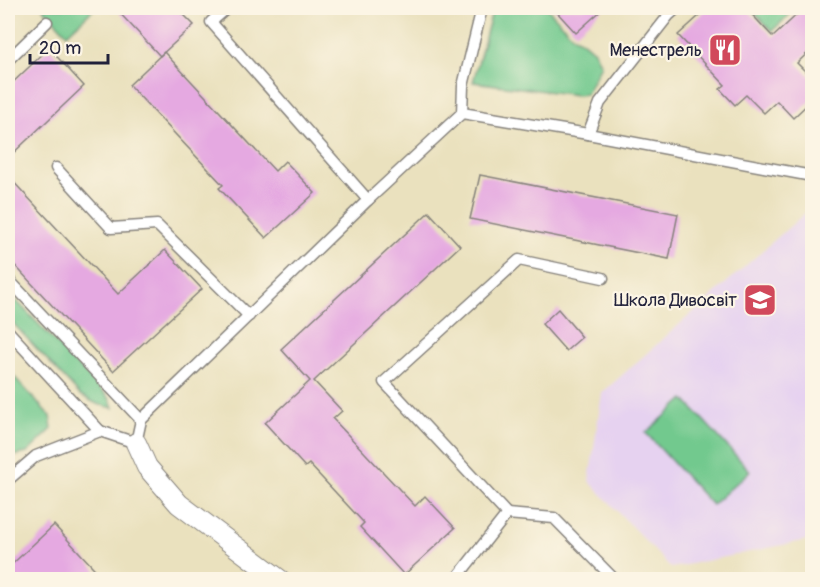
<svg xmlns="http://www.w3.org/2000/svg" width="820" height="587" font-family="Pangolin,sans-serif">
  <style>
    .built { fill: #e6d2f0 }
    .green { fill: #72c98e; stroke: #4a7664; stroke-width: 1.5 }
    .building { fill: #e5a9e1 }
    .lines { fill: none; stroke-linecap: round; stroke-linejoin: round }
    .lane-casing { stroke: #86827c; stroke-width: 13 }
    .street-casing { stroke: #86827c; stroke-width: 22 }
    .lane { stroke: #fff; stroke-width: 10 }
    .street { stroke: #fff; stroke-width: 20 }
    .labels { text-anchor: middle; stroke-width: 4.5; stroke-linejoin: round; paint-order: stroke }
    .poi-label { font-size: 18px; fill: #22223b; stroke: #fcf5e5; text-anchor: end }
  </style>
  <rect width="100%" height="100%" fill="#fcf5e5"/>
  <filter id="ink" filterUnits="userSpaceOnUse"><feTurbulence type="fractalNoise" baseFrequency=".0167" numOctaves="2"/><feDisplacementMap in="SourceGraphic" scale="12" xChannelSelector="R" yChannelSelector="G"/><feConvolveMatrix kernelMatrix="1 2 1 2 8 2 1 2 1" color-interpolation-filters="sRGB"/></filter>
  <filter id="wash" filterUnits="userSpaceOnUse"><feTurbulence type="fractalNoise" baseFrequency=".008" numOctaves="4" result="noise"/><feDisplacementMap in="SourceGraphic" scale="24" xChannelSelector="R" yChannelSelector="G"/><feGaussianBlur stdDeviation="1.35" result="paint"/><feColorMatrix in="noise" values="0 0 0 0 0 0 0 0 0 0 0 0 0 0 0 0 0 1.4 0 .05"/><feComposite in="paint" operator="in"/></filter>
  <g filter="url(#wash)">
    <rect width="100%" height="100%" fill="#eae1be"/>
    <path class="built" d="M812,207V539L671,568L589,481L602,393Z"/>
    <g class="green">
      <path d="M43,8H95L67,34Z"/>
      <path d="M493,8H547L574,37L582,41L594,51L601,65L586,94L577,95L473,82Z"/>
      <path d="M757,8H797L772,31L753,11Z"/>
      <path d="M8,292L110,399L113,408L97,404L80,395L8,318Z"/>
      <path d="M8,370L50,416L52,429L27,453L8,457Z"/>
      <path d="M684,399L750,471L712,505L646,433Z"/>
    </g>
    <g id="blocks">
      <g class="building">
        <path d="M115,8H177L194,25L160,56Z"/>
        <path d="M553,8H604L576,33Z"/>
        <path d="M708,8H746L773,37L804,8H813V48L797,63L813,79V99L793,118L777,101L764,113L746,95L735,105L720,89L725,85L678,35Z"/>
        <path d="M49,48L84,86L8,158V87Z"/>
        <path d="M164,52L275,171L285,161L315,193L266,238L219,188L223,185L129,85Z"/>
        <path d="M480,175L678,214L669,259L470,219Z"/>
        <path d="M8,176L118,294L165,250L202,289L113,371L8,258Z"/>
        <path d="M429,212L460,246L314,381L342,411L333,419L415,506L425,496L455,528L404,575L360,527L364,523L309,464L305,467L265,423L310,381L281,349Z"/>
        <path d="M558,309L582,337L566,351L542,324Z"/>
        <path d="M54,525L104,579H8V568Z"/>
      </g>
    </g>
  </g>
  <g filter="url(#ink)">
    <use href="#blocks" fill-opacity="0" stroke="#86827c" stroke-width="1.5"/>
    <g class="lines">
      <defs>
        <g id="lane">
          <path d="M227,8L211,22L368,200"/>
          <path d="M8,60L47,22"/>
          <path d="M462,113L463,86L482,8"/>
          <path d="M588,134L600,103L669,15L677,8"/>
          <path d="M56,168L111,228L157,225L249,316"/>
          <path d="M8,279L141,420"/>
          <path d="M8,331L100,431"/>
          <path d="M8,480L36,456L100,431L136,443L141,420L368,200L462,113L588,134L812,176"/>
          <path d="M507,514L384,382L519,260L603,278"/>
          <path d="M455,580L507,514L554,518L615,580"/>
        </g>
        <path id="street" d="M136,443L147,467L179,504L280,580"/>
      </defs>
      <use href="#lane" class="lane-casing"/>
      <use href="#street" class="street-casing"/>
      <use href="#lane" class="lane"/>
      <use href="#street" class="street"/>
    </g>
  </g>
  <defs>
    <symbol id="restaurant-square" viewBox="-11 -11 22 22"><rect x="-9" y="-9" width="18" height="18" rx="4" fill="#d1495b" stroke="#fcf5e5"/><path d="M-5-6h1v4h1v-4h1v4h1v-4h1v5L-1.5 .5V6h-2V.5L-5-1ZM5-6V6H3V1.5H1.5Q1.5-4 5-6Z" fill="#fff"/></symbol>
    <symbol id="school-square" viewBox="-11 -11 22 22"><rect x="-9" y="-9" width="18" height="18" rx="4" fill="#d1495b" stroke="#fcf5e5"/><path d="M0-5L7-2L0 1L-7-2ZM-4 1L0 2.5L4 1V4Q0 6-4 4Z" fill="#fff"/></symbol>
  </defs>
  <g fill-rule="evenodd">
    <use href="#restaurant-square" x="706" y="31" width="38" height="38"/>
    <use href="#school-square" x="741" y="281" width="38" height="38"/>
  </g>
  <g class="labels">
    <g class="poi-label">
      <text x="702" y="56">Менестрель</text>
      <text x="737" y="306">Школа Дивосвіт</text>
    </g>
  </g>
  <rect width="820" height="587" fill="none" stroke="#fcf5e5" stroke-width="30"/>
  <path d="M30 54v9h78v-9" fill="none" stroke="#22223b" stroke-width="3"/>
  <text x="39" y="54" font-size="18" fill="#22223b" stroke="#fcf5e5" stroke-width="4.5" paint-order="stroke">20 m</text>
</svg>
